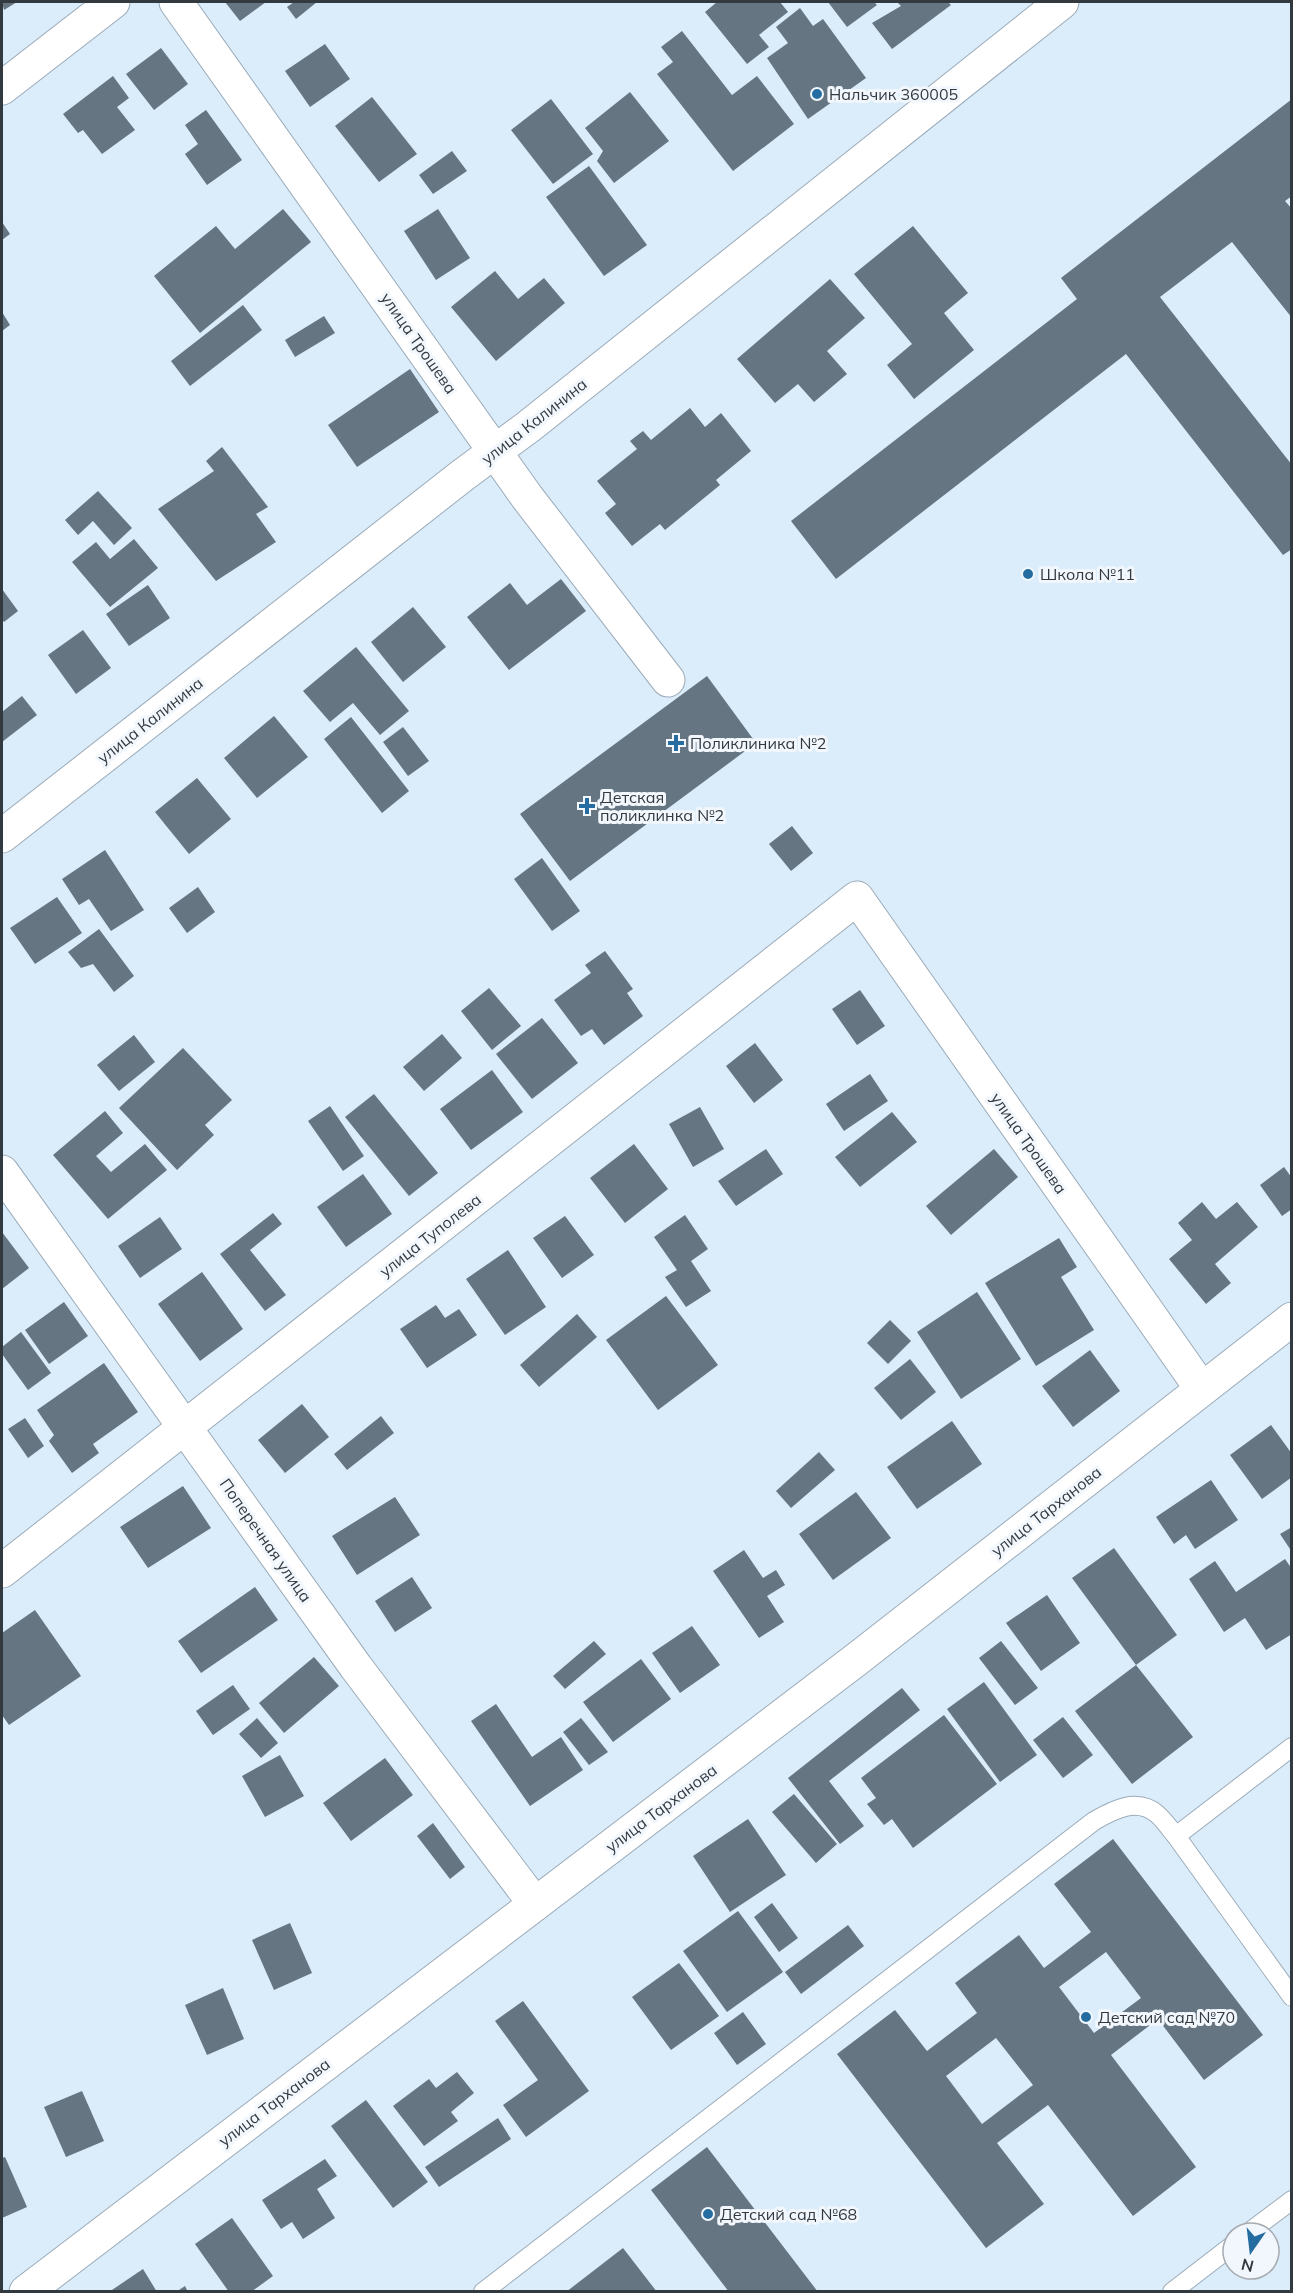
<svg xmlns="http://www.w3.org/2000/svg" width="1293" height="2293" font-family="Mulish,sans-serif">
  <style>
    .building { fill: #667582; fill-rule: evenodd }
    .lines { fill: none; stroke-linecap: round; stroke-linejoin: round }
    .lane-casing { stroke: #9babb9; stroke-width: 20 }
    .street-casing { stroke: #9babb9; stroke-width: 35 }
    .secondary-casing { stroke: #9babb9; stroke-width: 35 }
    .lane { stroke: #fff; stroke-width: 18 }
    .street { stroke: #fff; stroke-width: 33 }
    .secondary { stroke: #fff; stroke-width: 33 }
    .poi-dot { fill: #256da1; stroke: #f1f7fd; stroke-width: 2 }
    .labels { text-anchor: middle; stroke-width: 6; stroke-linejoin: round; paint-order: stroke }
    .poi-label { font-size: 16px; fill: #32393f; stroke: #f1f7fd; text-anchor: start }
    .street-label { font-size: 16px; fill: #32393f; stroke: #f1f7fd }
  </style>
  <rect width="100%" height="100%" fill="#dbecfa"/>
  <g class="building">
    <path d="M2,2H17L4,10Z"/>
    <path d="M225,2H266L240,21Z"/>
    <path d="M294,2H317L296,19L287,7Z"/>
    <path d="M717,2H780L788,12L759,35L769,47L747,64L705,12Z"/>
    <path d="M828,2H874L877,5L847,27Z"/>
    <path d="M897,2H948L951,5L892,49L872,23L901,6Z"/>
    <path d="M800,8L813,26L823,19L866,78L808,119L767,58L788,43L776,27Z"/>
    <path d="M682,31L732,95L757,76L794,124L733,171L657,74L673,62L661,47Z"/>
    <path d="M325,44L350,79L310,107L285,71Z"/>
    <path d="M161,48L188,84L154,110L126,74Z"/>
    <path d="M113,76L129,98L117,107L135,130L102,154L83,130L78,133L63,114Z"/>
    <path d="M630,92L669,141L614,183L597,161L603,151L585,128Z"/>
    <path d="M372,97L417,154L379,182L335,126Z"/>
    <path d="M551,99L593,154L553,184L511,130Z"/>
    <path d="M1292,99V196L1285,201L1292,209V318L1232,242L1160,297L1292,465V549L1283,555L1126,354L836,579L791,521L1077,299L1061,278Z"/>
    <path d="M206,110L242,160L207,185L185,154L198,144L185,125Z"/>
    <path d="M452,151L467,171L433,194L419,175Z"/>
    <path d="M589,166L647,245L604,276L546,197Z"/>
    <path d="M283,209L311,242L200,333L154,276L216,226L235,249Z"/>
    <path d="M438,209L470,258L436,280L404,231Z"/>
    <path d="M2,222L10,234L2,240Z"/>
    <path d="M913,226L968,293L944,313L974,350L914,399L887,365L912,344L854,274Z"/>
    <path d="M495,271L518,299L544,278L565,303L496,361L451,307Z"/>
    <path d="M830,279L865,318L827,351L847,374L814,402L798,384L775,403L737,359Z"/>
    <path d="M243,305L262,330L190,386L171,361Z"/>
    <path d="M2,312L10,325L2,331Z"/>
    <path d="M324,316L335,333L295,357L285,340Z"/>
    <path d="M410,369L439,412L357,467L328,425Z"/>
    <path d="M690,408L705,427L721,413L751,451L716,480L720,485L665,530L660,524L632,546L605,513L616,504L597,481L637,449L630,441L643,431L651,440Z"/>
    <path d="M222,447L268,507L256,514L276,542L216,581L158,509L214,471L206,461Z"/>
    <path d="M98,491L132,528L114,545L93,521L78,535L65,520Z"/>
    <path d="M134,539L158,568L110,607L72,562L96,542L110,559Z"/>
    <path d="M561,579L586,611L509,670L467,617L510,583L527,605Z"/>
    <path d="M148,585L170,618L129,646L106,614Z"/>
    <path d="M2,589L18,611L4,622L2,619Z"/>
    <path d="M413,607L446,647L403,682L371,642Z"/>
    <path d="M83,630L111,668L76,694L48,655Z"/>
    <path d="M356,647L409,711L380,735L353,703L330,722L303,691Z"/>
    <path d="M707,676L756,743L570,881L520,814Z"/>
    <path d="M22,696L37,715L2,742V712Z"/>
    <path d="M274,716L308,757L257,798L224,758Z"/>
    <path d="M351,717L409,791L382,813L324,739Z"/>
    <path d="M403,727L429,761L408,776L383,742Z"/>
    <path d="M197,778L231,819L189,854L155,812Z"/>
    <path d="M792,826L813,853L791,871L769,844Z"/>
    <path d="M105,850L144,910L111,931L89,899L79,905L62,879Z"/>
    <path d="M542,858L580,911L552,931L514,879Z"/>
    <path d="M198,887L215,912L187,933L169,908Z"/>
    <path d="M57,897L82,933L35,964L10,928Z"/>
    <path d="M99,929L134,976L114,992L93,964L81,968L68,952Z"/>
    <path d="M605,951L633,989L627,993L643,1016L604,1045L592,1029L581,1036L554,1000L591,973L585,965Z"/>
    <path d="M489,988L521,1026L492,1050L461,1011Z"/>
    <path d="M860,990L885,1026L857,1045L832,1009Z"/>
    <path d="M542,1018L578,1063L532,1099L496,1054Z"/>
    <path d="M442,1034L462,1058L424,1091L403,1067Z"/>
    <path d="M134,1035L155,1062L119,1091L97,1065Z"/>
    <path d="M755,1043L783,1080L754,1103L726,1066Z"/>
    <path d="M183,1048L232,1100L205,1125L214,1135L177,1170L119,1108Z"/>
    <path d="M492,1070L523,1112L471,1150L440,1109Z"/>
    <path d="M870,1074L888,1101L844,1131L826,1104Z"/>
    <path d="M374,1094L438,1173L409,1196L345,1117Z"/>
    <path d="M330,1106L364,1156L343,1171L308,1121Z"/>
    <path d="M700,1107L724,1149L693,1167L669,1124Z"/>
    <path d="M105,1111L123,1133L96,1156L111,1172L145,1144L167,1170L108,1219L53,1155Z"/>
    <path d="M892,1112L917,1142L860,1187L835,1157Z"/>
    <path d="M634,1144L668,1189L625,1223L590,1178Z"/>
    <path d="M766,1149L783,1174L736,1206L718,1181Z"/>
    <path d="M994,1149L1018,1177L951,1235L926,1206Z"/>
    <path d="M1284,1167L1292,1178V1209L1282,1216L1260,1185Z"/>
    <path d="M363,1174L392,1214L346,1247L317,1207Z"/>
    <path d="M1202,1202L1216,1219L1237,1202L1258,1227L1215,1264L1231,1283L1206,1304L1169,1259L1192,1240L1178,1223Z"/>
    <path d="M273,1213L282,1224L250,1250L286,1295L265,1311L220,1254Z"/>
    <path d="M685,1215L708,1249L691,1261L711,1291L686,1307L665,1277L677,1270L654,1237Z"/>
    <path d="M565,1216L594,1255L562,1278L533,1238Z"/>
    <path d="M160,1217L182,1249L140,1278L118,1246Z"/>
    <path d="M2,1232L29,1268L2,1289Z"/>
    <path d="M1059,1238L1077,1267L1061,1277L1094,1330L1036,1366L985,1283Z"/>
    <path d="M508,1250L546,1307L505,1335L466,1279Z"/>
    <path d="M202,1272L243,1329L200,1361L158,1304Z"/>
    <path d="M977,1292L1021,1359L961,1399L917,1332Z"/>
    <path d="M666,1296L718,1365L658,1410L606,1340Z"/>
    <path d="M64,1302L88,1336L49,1364L25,1330Z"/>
    <path d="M436,1305L445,1318L459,1309L477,1335L427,1368L400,1329Z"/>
    <path d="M577,1314L597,1337L539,1387L520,1365Z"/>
    <path d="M890,1320L911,1341L888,1364L867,1343Z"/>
    <path d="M21,1332L51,1373L28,1390L2,1354V1347Z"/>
    <path d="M1090,1350L1120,1391L1073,1427L1042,1386Z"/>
    <path d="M910,1359L936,1392L901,1420L874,1388Z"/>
    <path d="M104,1363L138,1412L93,1444L99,1453L72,1473L49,1441L54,1435L37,1410Z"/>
    <path d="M302,1404L329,1437L285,1473L258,1440Z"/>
    <path d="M381,1416L394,1433L347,1470L334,1454Z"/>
    <path d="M25,1418L44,1446L28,1458L8,1429Z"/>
    <path d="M952,1421L982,1464L917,1509L887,1467Z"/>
    <path d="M1271,1425L1292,1454V1477L1262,1499L1230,1455Z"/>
    <path d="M819,1452L835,1470L791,1508L776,1491Z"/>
    <path d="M1211,1480L1238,1520L1195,1549L1186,1535L1174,1544L1156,1517Z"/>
    <path d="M183,1486L211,1528L148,1568L120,1527Z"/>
    <path d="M856,1492L891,1538L833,1580L799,1534Z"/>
    <path d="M395,1497L420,1535L357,1575L332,1536Z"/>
    <path d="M1292,1527V1552L1280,1534Z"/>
    <path d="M1114,1548L1177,1635L1136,1665L1193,1737L1132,1784L1075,1711L1136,1665L1072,1578Z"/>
    <path d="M744,1550L763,1578L776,1570L785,1585L767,1596L784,1622L759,1638L713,1571Z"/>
    <path d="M1285,1559L1292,1569V1634L1266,1650L1245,1618L1224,1632L1189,1579L1215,1561L1236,1592Z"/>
    <path d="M412,1577L432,1608L395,1632L375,1601Z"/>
    <path d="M255,1587L278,1620L201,1673L178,1641Z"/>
    <path d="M1047,1595L1080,1643L1041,1671L1006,1623Z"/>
    <path d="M35,1610L81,1676L9,1725L2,1715V1633Z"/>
    <path d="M692,1626L720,1665L680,1693L652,1653Z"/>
    <path d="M594,1641L606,1654L565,1689L553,1676Z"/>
    <path d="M1001,1641L1038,1688L1015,1705L979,1658Z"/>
    <path d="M314,1657L339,1686L284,1733L259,1703Z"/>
    <path d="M641,1659L671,1699L613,1742L583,1702Z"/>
    <path d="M984,1682L1037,1755L1000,1782L947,1709Z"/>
    <path d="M233,1685L250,1709L213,1735L196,1711Z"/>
    <path d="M902,1688L920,1710L829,1781L864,1826L840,1844L788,1778Z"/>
    <path d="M496,1704L532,1757L561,1737L583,1770L530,1806L471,1721Z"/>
    <path d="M944,1715L997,1784L913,1848L892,1819L884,1825L867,1804L876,1798L861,1778Z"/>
    <path d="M1063,1717L1093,1755L1063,1778L1033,1740Z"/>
    <path d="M257,1718L278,1743L261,1758L239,1734Z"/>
    <path d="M581,1718L608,1752L589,1765L563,1732Z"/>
    <path d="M280,1755L304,1796L265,1817L242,1776Z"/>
    <path d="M385,1758L413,1795L351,1841L323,1803Z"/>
    <path d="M794,1794L837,1844L816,1863L772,1812Z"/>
    <path d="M748,1819L786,1875L730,1912L693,1856Z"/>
    <path d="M433,1823L465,1867L450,1879L417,1836Z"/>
    <path d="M1113,1839L1263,2035L1204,2080L1158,2019L1111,2055L1196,2167L1133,2216L1048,2105L997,2143L1044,2204L986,2248L837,2054L895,2010L927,2051L977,2013L955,1983L1019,1935L1044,1968L1091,1932L1054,1884ZM1106,1952L1141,1998L1094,2033L1059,1987ZM996,2038L1033,2085L982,2124L946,2076Z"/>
    <path d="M772,1903L798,1938L779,1952L754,1917Z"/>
    <path d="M738,1911L783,1972L727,2012L683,1951Z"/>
    <path d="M290,1923L312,1973L274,1990L252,1940Z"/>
    <path d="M848,1925L864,1946L801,1994L785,1972Z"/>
    <path d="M679,1963L719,2016L671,2050L632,1997Z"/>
    <path d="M223,1988L244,2039L207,2055L185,2005Z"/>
    <path d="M523,2001L589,2091L526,2137L503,2105L538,2080L495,2021Z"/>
    <path d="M743,2012L766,2044L737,2065L714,2033Z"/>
    <path d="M457,2072L474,2093L451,2112L458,2121L424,2146L393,2106L429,2079L436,2088Z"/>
    <path d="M82,2091L104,2141L66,2157L44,2107Z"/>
    <path d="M366,2100L428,2182L393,2208L331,2126Z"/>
    <path d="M498,2118L511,2139L439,2187L425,2167Z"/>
    <path d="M707,2147L818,2292H729L651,2190Z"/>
    <path d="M5,2157L27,2207L2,2218V2158Z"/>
    <path d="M325,2159L337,2176L317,2189L335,2218L303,2239L292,2222L281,2229L262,2200Z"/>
    <path d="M232,2218L273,2276L251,2292H229L195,2244Z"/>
    <path d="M623,2248L657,2292H566Z"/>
    <path d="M143,2269L157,2292H109Z"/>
    <path d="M185,2286L188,2292H176Z"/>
  </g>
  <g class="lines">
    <defs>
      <g id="lane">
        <path d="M1176,1836L1292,1747"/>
        <path d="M1248,2233L1292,2200"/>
        <path d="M483,2292L1094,1821C1113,1810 1137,1797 1157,1814C1164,1820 1170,1829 1176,1836L1292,1997"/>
        <path d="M1172,2292L1233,2245"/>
      </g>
      <g id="street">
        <path d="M176,2L527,497L668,680"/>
        <path d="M2,88L113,2"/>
        <path d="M2,1172L356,1667L535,1904"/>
        <path d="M2,1571L857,898L1201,1388"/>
        <path d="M26,2292L857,1659L1292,1319"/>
      </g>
      <path id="secondary" d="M2,836L463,475L528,427L1062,2"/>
    </defs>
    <use href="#lane" class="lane-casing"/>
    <use href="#street" class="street-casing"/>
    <use href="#secondary" class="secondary-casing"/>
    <use href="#lane" class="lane"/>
    <use href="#street" class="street"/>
    <use href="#secondary" class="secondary"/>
  </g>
  <g class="poi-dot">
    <circle cx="817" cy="94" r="6"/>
    <circle cx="1028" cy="574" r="6"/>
    <path d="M673 734h6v6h6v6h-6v6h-6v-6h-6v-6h6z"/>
    <path d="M584 797h6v6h6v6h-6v6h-6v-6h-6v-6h6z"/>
    <circle cx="1086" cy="2017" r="6"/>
    <circle cx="708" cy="2214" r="6"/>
  </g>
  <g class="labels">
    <g class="poi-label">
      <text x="829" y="100">Нальчик 360005</text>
      <text x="1040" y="580">Школа №11</text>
      <text x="690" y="749">Поликлиника №2</text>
      <text x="600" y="803">Детская<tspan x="600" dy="18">поликлинка №2</tspan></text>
      <text x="1098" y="2023">Детский сад №70</text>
      <text x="720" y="2220">Детский сад №68</text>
    </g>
    <g class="street-label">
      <text transform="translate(419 343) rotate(55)" y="6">улица Трошева</text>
      <text transform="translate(534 421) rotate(-38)" y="6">улица Калинина</text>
      <text transform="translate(150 720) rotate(-38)" y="6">улица Калинина</text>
      <text transform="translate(1029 1143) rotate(55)" y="6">улица Трошева</text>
      <text transform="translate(430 1235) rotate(-38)" y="6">улица Туполева</text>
      <text transform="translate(1046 1511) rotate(-38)" y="6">улица Тарханова</text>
      <text transform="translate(266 1540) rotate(55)" y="6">Поперечная улица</text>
      <text transform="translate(661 1808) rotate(-37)" y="6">улица Тарханова</text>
      <text transform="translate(274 2102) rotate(-37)" y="6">улица Тарханова</text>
    </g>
  </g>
  <rect width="1293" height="2293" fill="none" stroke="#32393f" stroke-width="6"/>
  <g transform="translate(1251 2251) rotate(194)"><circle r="28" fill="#f1f7fd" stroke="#a5abb1" stroke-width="1.5"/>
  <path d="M0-4.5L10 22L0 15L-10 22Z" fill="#256da1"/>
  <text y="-9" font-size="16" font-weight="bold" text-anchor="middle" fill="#32393f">N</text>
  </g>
</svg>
